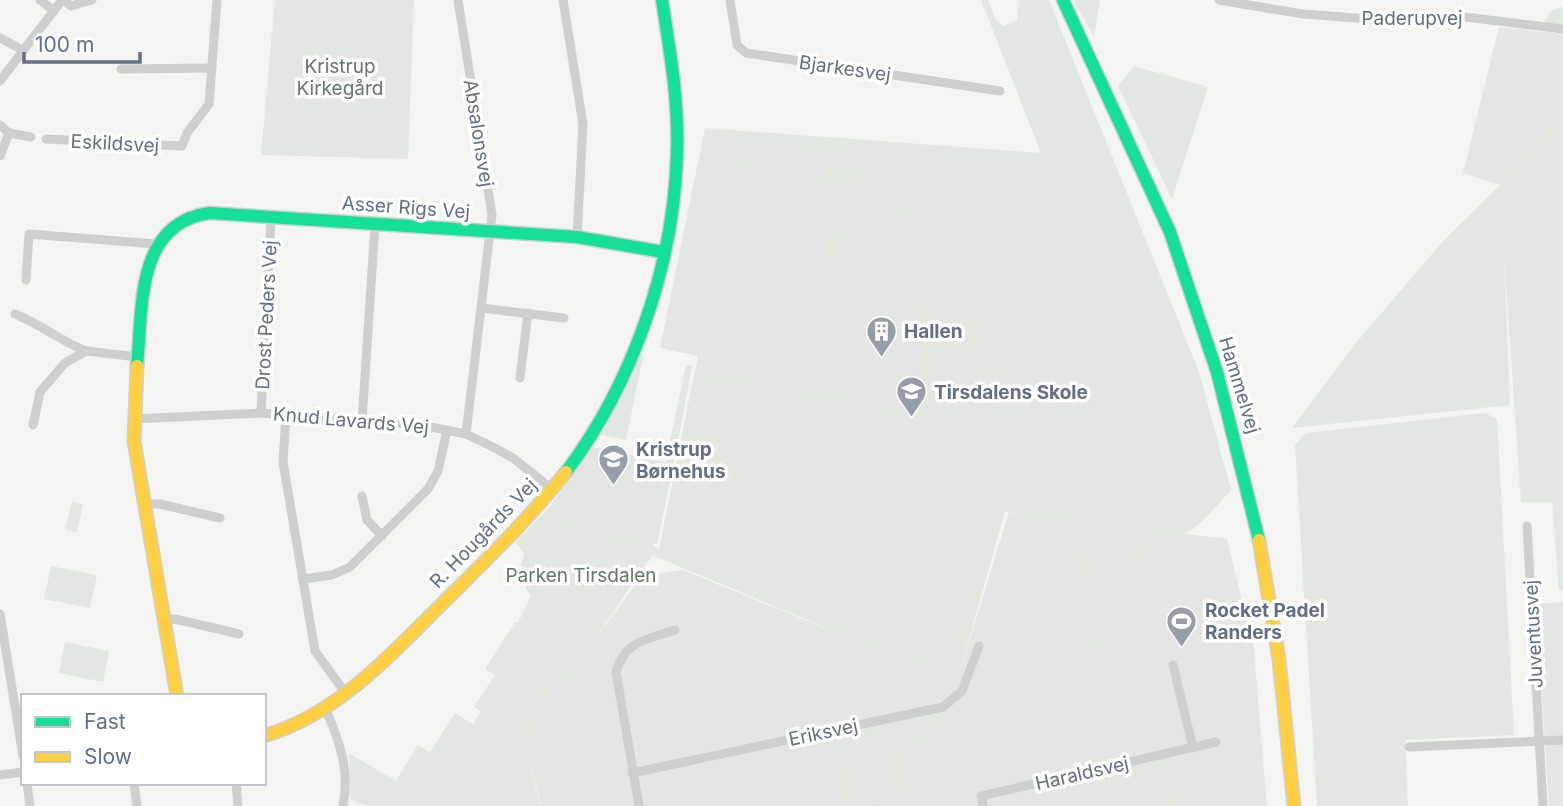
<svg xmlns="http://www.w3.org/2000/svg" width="1563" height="806" font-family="Inter,sans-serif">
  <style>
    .built { fill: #e4e5e5 }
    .green { fill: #e2e7e0 }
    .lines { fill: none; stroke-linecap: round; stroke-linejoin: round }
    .fast-casing { stroke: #cfd1d1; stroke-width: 15 }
    .slow-casing { stroke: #cfd1d1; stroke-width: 15 }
    .street { stroke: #cecfcf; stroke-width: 9 }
    .fast { stroke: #16e098; stroke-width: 12 }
    .slow { stroke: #ffcf43; stroke-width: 12 }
    .labels { text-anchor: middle; stroke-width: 7; stroke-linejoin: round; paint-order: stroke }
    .street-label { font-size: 19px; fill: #637083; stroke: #fff }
    .park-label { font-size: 19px; fill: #637a62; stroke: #fff }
    .poi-label { font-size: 19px; font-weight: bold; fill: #637083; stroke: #fff; text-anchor: start }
  </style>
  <rect width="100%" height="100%" fill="#f4f4f2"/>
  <g class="built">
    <path d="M1499,27L1563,34V111L1500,185L1463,173Z"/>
    <path d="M705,128L883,160L918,214L908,271L927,275L915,340L922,342L1001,492L659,550L698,356L660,348Z"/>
    <path d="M593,447L667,463L651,543L610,536L547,510Z"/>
    <path d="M1009,512L1227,539L1254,650L1267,806H541L528,755L541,752L535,719L642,576L683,570L881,651L952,672L962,664Z"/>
    <path d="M1563,602V806H1549L1536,604Z"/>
  </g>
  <g class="green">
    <path d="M275,0H414L408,159L261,155Z"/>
    <path d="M981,0H988L996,20L1003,26L1017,20L1019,0H1049L1199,372L1231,490C1206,516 1193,542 1154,537L1135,573L1138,590L1093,649L1050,661L1090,525L1005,511L962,664L952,672L881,651L652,555L597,636L535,719L541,752L528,755L540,806H366L350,799L349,753L396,781L418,745L430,752L455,713L473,724L481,711L474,707L495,675L485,669L515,622L518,623L531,596L526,589L532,574L521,566L524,553L515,542L547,510L610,536L651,543L667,456L675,458L657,544H652L659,550L695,370L908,409L922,343L915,340L927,275L908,271L918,214L875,204L883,160L705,128L1041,153Z"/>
    <path d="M1073,0H1100L1094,37Z"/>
    <path d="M1563,7V25L1544,22L1552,10Z"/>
    <path d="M1134,66L1208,87L1172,199L1118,86Z"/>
    <path d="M1563,111V590H1559L1552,502H1521L1504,255L1510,405L1292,428L1356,343L1443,241L1500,185Z"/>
    <path d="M744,137L755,139L749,169L738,166Z"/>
    <path d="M825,163L861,170L857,187L821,180Z"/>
    <path d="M829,233L842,236L837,261L824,259Z"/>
    <path d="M640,355L643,356L626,440L600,435Z"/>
    <path d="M686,365L692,366L676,452L668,451Z"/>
    <path d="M1485,413L1497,419L1514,735L1405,740L1408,806H1317L1295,445L1306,433Z"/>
    <path d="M72,502L83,504L77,532L65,530Z"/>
    <path d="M51,566L97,575L90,608L44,599Z"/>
    <path d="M65,642L109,651L103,682L59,673Z"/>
    <path d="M944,710L937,730L903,749L905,789L878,806H844L831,737Z"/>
    <path d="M1166,760L1177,806H1101L1096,777Z"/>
  </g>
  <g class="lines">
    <defs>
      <g id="fast">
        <path d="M1063,0L1170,232L1217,372L1259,540"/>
        <path d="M137,366C143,308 135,224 209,213L577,237L663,252"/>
        <path d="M566,472C633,383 674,265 677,154C679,102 670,51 662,0"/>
      </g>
      <g id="slow">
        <path d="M137,366L134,441L177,696"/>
        <path d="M1259,540L1279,659L1294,806"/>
        <path d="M264,736C339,713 387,658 442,604C485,561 528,520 566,472"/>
      </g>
    </defs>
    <use href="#fast" class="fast-casing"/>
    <use href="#slow" class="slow-casing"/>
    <g class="street">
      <path d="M40,0L54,11"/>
      <path d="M63,0L71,6L92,0"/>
      <path d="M458,0L492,215L466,434"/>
      <path d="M563,0L583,124L577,237"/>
      <path d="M730,0L737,45L746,53L1000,91"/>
      <path d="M1219,0L1303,14L1369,19L1465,17L1563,29"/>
      <path d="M0,38L23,50"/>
      <path d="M121,69L212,68"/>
      <path d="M0,81L62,0"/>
      <path d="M0,125L9,133L0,156"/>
      <path d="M9,133L31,137"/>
      <path d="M46,139L182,146L187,133L209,104L217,0"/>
      <path d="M26,280L29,234L156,244"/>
      <path d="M482,308L564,318"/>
      <path d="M15,314C42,325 61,341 86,351"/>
      <path d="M520,378L528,313"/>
      <path d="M261,413L271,217"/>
      <path d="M286,415L283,462L315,651L347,695"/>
      <path d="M133,419L261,413L426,426L466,434L491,446L513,458L552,489"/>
      <path d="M362,421L375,225"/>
      <path d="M33,425L40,392L65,363L86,351L138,357"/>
      <path d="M362,496L367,520L382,536"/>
      <path d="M145,504H160L220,518"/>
      <path d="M1527,526L1543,806"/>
      <path d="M303,579L332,575L350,567L428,489L438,471L447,430"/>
      <path d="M0,614L23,756"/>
      <path d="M164,620L175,619L239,634"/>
      <path d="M1173,665L1193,748"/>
      <path d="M326,710C340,742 350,771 343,806"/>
      <path d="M1409,747L1563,740"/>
      <path d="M632,773L943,707L962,691L979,646"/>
      <path d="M0,775L23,772"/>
      <path d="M27,783L30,806"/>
      <path d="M134,783L137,806"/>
      <path d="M236,783L238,806"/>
      <path d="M639,806L616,672C625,640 647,640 675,630"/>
      <path d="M983,806L981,796L1216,742"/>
    </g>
    <use href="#fast" class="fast"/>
    <use href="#slow" class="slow"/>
  </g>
  <defs>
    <symbol id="building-pin" viewBox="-11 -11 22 30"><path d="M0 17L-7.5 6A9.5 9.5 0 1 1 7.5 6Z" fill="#969eaa" stroke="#fff"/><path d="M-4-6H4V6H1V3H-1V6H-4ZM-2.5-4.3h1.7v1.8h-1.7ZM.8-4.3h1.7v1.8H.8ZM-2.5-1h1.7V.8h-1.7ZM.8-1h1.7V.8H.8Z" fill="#fff"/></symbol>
    <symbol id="school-pin" viewBox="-11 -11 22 30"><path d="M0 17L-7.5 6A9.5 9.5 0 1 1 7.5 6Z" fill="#969eaa" stroke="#fff"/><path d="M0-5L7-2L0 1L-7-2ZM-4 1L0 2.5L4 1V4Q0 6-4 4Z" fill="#fff"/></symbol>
    <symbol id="stadium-pin" viewBox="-11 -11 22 30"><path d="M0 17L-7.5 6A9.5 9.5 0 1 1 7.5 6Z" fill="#969eaa" stroke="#fff"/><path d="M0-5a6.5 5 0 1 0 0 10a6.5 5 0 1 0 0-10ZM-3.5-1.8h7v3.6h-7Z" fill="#fff"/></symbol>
  </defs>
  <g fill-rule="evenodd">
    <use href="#building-pin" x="864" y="314" width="35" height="47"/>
    <use href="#school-pin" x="894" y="374" width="35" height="47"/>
    <use href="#school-pin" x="596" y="442" width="35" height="47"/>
    <use href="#stadium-pin" x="1164" y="604" width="35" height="47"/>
  </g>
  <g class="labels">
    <g class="street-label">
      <text x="1412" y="25">Paderupvej</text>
      <text transform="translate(845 68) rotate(8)" y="7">Bjarkesvej</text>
      <text transform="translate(479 133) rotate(81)" y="7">Absalonsvej</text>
      <text transform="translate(115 143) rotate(3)" y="7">Eskildsvej</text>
      <text transform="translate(406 207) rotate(4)" y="7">Asser Rigs Vej</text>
      <text transform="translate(266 315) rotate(-87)" y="7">Drost Peders Vej</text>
      <text transform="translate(1240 385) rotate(73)" y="7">Hammelvej</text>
      <text transform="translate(351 420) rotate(5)" y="7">Knud Lavards Vej</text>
      <text transform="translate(483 533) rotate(-46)" y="7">R. Hougårds Vej</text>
      <text transform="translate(1533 634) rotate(-93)" y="7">Juventusvej</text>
      <text transform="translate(823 732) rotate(-12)" y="7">Eriksvej</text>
      <text transform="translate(1082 773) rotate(-13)" y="7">Haraldsvej</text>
    </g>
    <g class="park-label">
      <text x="340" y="73">Kristrup<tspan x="340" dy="22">Kirkegård</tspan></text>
      <text x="581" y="582">Parken Tirsdalen</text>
    </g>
    <g class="poi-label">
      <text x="904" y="338">Hallen</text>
      <text x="934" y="399">Tirsdalens Skole</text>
      <text x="636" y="456">Kristrup<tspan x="636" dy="22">Børnehus</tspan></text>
      <text x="1205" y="617">Rocket Padel<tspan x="1205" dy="22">Randers</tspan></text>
    </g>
  </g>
  <rect x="21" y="694" width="245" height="91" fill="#ffffff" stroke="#c1c6cd" stroke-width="2"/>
  <rect x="35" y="717" width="35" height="10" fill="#16e098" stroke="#c1c6cd" stroke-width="2"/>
  <text x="84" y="729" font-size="21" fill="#637083">Fast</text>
  <rect x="35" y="752" width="35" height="10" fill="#ffcf43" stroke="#c1c6cd" stroke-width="2"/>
  <text x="84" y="764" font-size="21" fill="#637083">Slow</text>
  <path d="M24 52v10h116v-10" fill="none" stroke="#637083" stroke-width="3.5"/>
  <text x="35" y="52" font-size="21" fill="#637083" stroke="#ffffff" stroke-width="5" paint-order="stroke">100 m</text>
</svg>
